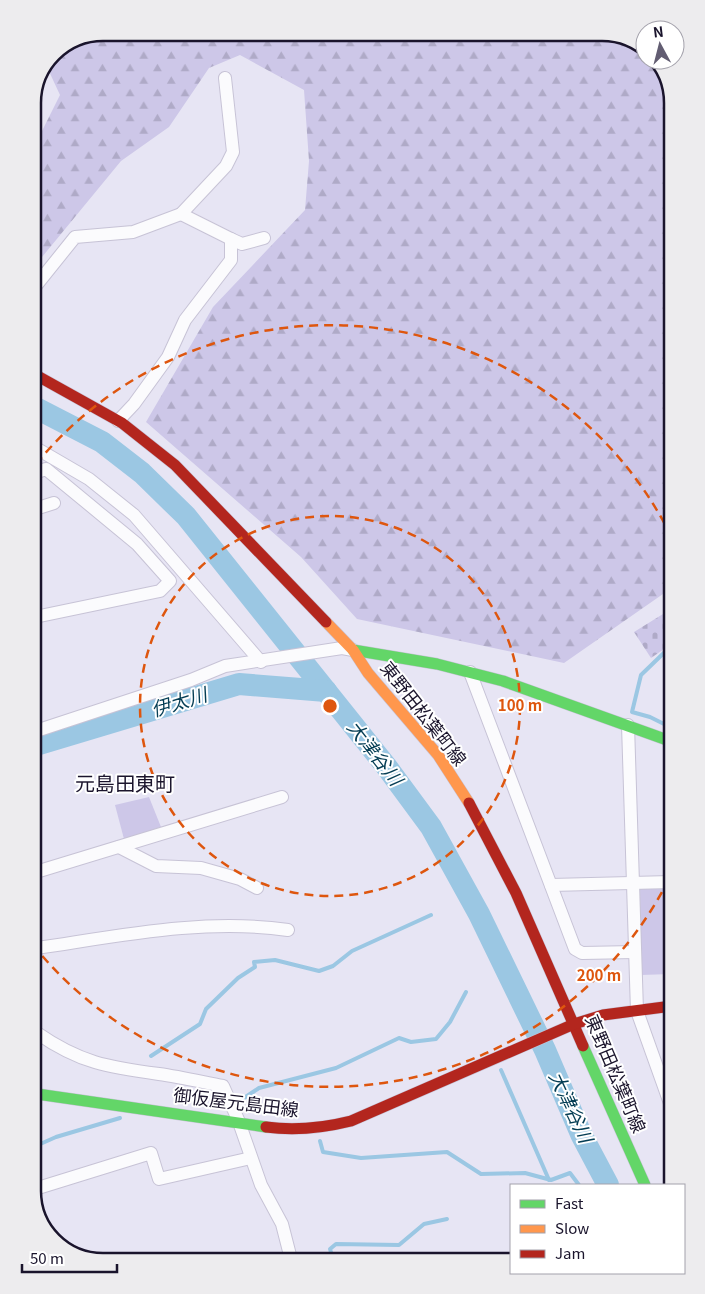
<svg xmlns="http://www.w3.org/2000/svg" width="705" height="1294" font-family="Georgia,'Noto Sans JP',serif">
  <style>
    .forest { fill: url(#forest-firs) }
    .cemetery { fill: url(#cemetery-stones) }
    .park { fill: #cdc7e8 }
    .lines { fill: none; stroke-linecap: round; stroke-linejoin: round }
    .stream { stroke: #9bc7e3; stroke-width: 4 }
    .river { stroke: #9bc7e3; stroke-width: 22 }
    .street-casing { stroke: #c7c3d6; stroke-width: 14 }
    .fast-casing { stroke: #c7c3d6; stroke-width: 12 }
    .slow-casing { stroke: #c7c3d6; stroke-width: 12 }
    .jam-casing { stroke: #c7c3d6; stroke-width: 12 }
    .street { stroke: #fbfbfd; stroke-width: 12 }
    .fast { stroke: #63d668; stroke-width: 11 }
    .slow { stroke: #ff974d; stroke-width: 11 }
    .jam { stroke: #b3261e; stroke-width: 11 }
    .ring { fill: none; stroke: #de560e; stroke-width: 2.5; stroke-dasharray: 9 6 }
    .labels { text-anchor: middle; stroke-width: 4; stroke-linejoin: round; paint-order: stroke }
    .street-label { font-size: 18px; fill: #1a142c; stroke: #fff }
    .water-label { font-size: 19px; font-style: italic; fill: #043d54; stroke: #fff }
    .quarter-label { font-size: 20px; fill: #1a142c; stroke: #fff }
    .rim { fill: none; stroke: #1a142c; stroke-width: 2.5 }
    .centre { fill: #de560e; stroke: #fff; stroke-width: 2.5 }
    .ring-label { font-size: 15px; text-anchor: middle; font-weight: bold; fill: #de560e; stroke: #fff; stroke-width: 4; stroke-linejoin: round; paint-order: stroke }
  </style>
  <defs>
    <pattern id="forest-firs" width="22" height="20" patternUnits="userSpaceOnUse" patternTransform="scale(1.25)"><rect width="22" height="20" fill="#cdc7e8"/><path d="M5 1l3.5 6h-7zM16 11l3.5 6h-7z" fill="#afaac7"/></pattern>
    <pattern id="cemetery-stones" width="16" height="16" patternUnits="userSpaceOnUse" patternTransform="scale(1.25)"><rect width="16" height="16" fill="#cdc7e8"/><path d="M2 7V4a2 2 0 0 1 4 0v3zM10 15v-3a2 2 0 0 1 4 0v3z" fill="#afaac7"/></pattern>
  </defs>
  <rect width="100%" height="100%" fill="#e7e5f4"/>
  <path class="forest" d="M104,33H606L644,47L645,60H655L667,76L670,606L663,594L564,663L357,619L301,557L146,422L213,307L305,210L309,161L304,90L240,55L209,68L169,127L121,161L33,268V149L60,95L47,67L54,53Z"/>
  <path class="cemetery" d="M663,614L670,624V645L651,658L634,632Z"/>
  <g class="park">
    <path d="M149,797L161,827L124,839L115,805Z"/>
    <path d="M640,888H671V974L641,975Z"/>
  </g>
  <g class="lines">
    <g class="stream">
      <path d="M670,647L641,675L632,712L650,717L670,727"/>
      <path d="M151,1056L200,1024L206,1009L238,978L255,967L254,962L275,960L319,971L333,966L352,951L431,915"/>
      <path d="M501,1070L549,1180"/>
      <path d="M238,1102L259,1088L336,1068L399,1038L411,1042L436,1039L450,1022L466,992"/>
      <path d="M320,1141L323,1152L361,1158L447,1152L481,1174L525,1173L551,1180L570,1173L579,1185"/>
      <path d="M38,1145L56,1137L120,1118"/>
      <path d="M333,1259L330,1249L336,1244L399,1245L424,1224L447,1219"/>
    </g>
    <g class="river">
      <path d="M34,407L102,442L142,473L186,516L386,766L431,827L479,914L545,1050L581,1134L608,1185"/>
      <path d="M36,745L239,684L326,691"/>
    </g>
    <defs>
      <g id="street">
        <path d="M231,239L242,244L264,238"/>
        <path d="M34,288L75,237L133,232L181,214L226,166L233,152L225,78"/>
        <path d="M118,421L134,404L168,357L185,320L231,260V239L181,214"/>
        <path d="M34,447L89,479L134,515L261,662"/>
        <path d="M34,473L46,469L137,544L170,581L160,591L35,617"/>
        <path d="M35,509L54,503"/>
        <path d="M470,672L575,949L582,953L635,952"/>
        <path d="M628,725L637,1011L672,1109"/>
        <path d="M36,731L191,680L225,666L342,648L353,650"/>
        <path d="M119,847L156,866L201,868L240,879L257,888"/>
        <path d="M36,872L282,797"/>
        <path d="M551,885L671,882"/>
        <path d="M37,948C119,936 204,918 288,930"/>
        <path d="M37,1033C80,1063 108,1067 159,1074C180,1077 202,1082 223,1086L240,1124"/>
        <path d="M240,1125L261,1185L282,1224L291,1259"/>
        <path d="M38,1188L151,1153L159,1179L251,1158"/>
      </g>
      <g id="fast">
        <path d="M353,650L437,664L503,681L670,741"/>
        <path d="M583,1046L645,1185"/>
        <path d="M37,1094L266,1127"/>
      </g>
      <path id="slow" d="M326,622L353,650L368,673L438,755L469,803"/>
      <g id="jam">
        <path d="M34,374L122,423L175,465L326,622"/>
        <path d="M469,803L516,893L583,1046"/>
        <path d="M266,1127C295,1131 323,1128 351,1121L574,1024L603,1015L672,1006"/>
      </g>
    </defs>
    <use href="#street" class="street-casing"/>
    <use href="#fast" class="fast-casing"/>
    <use href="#slow" class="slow-casing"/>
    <use href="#jam" class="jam-casing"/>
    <use href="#street" class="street"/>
    <use href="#fast" class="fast"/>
    <use href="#slow" class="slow"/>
    <use href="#jam" class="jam"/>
  </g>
  <g class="ring">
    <circle cx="330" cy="706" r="190"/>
    <path d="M669 879A381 381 0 0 1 38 951M36 464A381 381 0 0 1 668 530"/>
  </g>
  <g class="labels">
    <g class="street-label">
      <text transform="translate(423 714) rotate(52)" y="6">東野田松葉町線</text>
      <text transform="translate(615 1074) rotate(67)" y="6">東野田松葉町線</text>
      <text transform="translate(236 1103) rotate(7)" y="6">御仮屋元島田線</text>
    </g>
    <g class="water-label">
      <text transform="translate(179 702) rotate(-17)" y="7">伊太川</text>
      <text transform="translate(375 753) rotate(52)" y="7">大津谷川</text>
      <text transform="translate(571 1107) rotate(65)" y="7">大津谷川</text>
    </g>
    <g class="quarter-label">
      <text x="125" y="791">元島田東町</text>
    </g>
  </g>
  <path d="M0 0H705V1294H0ZM103 41H602A62 62 0 0 1 664 103V1191A62 62 0 0 1 602 1253H103A62 62 0 0 1 41 1191V103A62 62 0 0 1 103 41Z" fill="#edecee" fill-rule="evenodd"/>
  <path class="rim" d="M103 41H602A62 62 0 0 1 664 103V1191A62 62 0 0 1 602 1253H103A62 62 0 0 1 41 1191V103A62 62 0 0 1 103 41Z"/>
  <circle cx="330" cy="706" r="8" class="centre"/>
  <g class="ring-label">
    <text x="520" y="711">100 m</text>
    <text x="599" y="981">200 m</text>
  </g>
  <rect x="510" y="1184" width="175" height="90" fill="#ffffff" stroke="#a3a1ab"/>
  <rect x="520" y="1200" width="25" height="8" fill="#63d668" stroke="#a3a1ab"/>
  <text x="555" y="1209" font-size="15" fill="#1a142c">Fast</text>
  <rect x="520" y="1225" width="25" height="8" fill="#ff974d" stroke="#a3a1ab"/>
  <text x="555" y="1234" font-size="15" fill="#1a142c">Slow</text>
  <rect x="520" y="1250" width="25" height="8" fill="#b3261e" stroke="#a3a1ab"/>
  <text x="555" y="1259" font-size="15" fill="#1a142c">Jam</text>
  <g transform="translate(660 45) rotate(353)"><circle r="24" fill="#ffffff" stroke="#a3a1ab"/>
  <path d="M0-4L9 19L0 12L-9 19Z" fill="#625d72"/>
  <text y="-8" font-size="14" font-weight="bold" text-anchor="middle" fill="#1a142c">N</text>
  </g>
  <path d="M22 1264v8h95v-8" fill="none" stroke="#1a142c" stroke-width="2.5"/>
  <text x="30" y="1264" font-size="15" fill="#1a142c" stroke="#ffffff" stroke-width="4" paint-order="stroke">50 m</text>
</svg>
